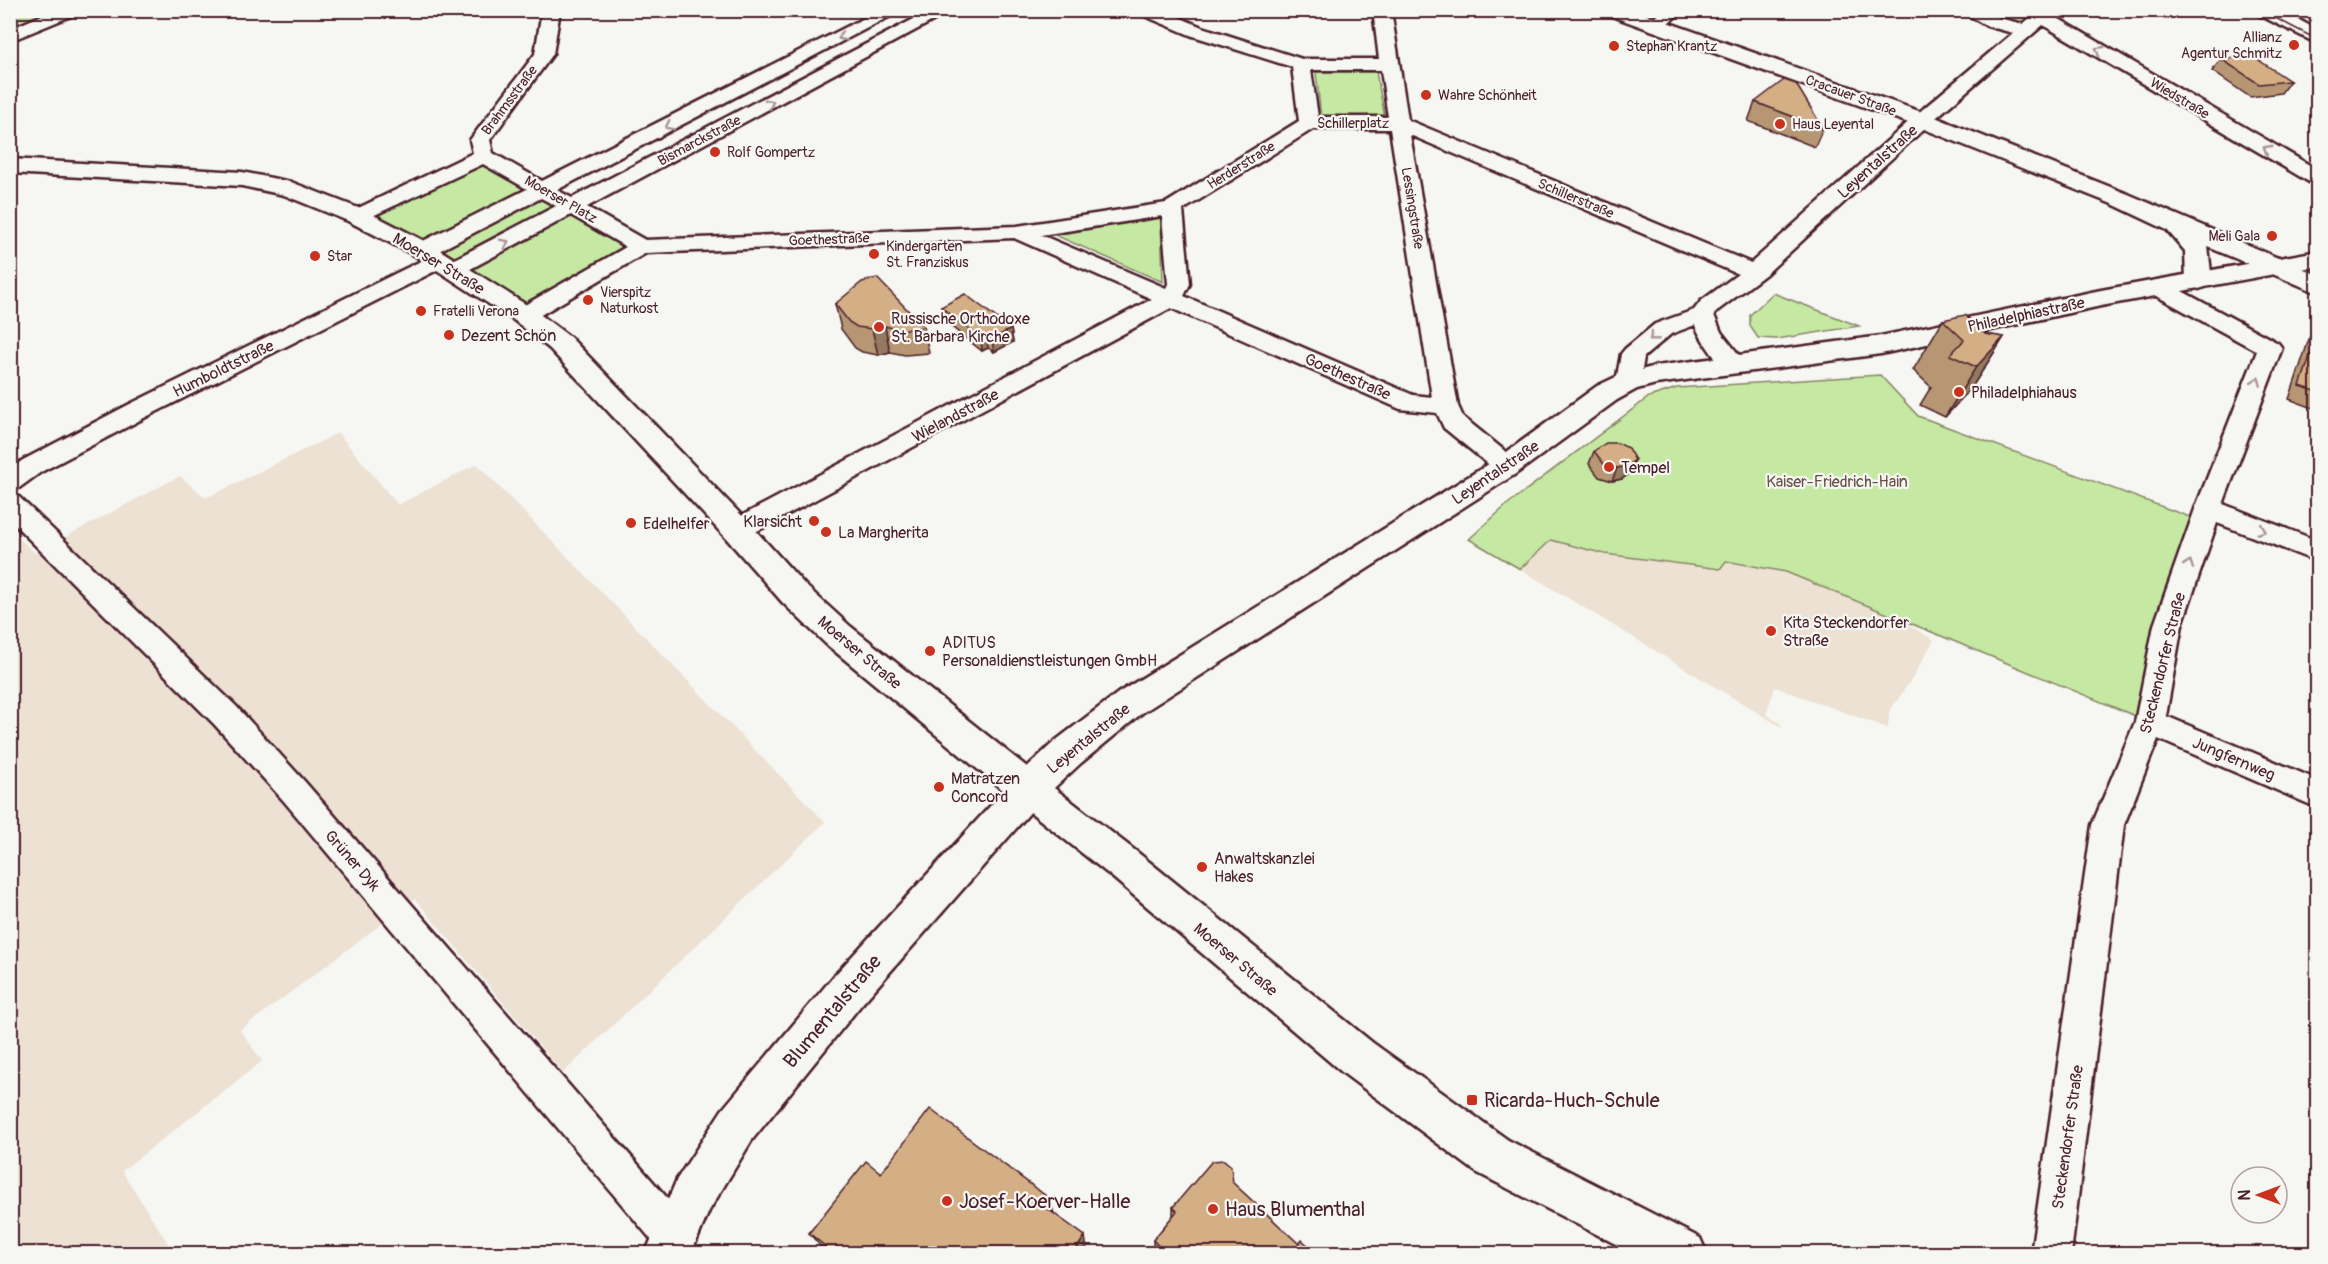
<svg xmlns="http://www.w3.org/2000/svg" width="2328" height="1264" font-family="Pangolin,sans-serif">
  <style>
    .built { fill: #ece1d2 }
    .green { fill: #c5e9a2; stroke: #888466; stroke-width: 1.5 }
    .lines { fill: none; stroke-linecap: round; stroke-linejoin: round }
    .minor-casing { stroke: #4a1f2b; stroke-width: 5 }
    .tertiary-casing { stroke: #4a1f2b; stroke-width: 5 }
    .secondary-casing { stroke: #4a1f2b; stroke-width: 5 }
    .minor { fill: #f6f6f2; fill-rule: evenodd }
    .tertiary { fill: #f6f6f2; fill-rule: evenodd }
    .secondary { fill: #f6f6f2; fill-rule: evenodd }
    .tram { stroke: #4a1f2b; stroke-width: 1.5 }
    .wall { fill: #b69673; stroke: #4a1f2b; stroke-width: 1.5 }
    .shaded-wall { fill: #947a5e; stroke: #4a1f2b; stroke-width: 1.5 }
    .building { fill: #d4af86; stroke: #4a1f2b; stroke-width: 1.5 }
    .oneway { stroke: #a99598 }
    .poi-dot { fill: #c8321e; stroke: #f6f6f2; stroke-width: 2 }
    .labels { text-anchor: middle; stroke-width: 4.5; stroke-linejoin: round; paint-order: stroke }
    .far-poi-label { font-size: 14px; fill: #4a1f2b; stroke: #f6f6f2; text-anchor: start }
    .far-street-label { font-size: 14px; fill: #4a1f2b; stroke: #f6f6f2 }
    .street-label { font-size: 16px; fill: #4a1f2b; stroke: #f6f6f2 }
    .poi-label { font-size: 16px; fill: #4a1f2b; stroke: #f6f6f2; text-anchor: start }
    .park-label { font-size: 16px; fill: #695249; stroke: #f6f6f2 }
    .near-street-label { font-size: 20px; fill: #4a1f2b; stroke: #f6f6f2 }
    .near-poi-label { font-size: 20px; fill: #4a1f2b; stroke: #f6f6f2; text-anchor: start }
  </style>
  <rect width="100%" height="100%" fill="#f6f6f2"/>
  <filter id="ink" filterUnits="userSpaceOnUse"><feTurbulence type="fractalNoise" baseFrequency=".0167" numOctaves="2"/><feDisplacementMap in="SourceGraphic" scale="12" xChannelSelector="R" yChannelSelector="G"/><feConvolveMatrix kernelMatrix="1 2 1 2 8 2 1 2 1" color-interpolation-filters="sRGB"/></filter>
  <g filter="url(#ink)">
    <g class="built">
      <path d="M338,433L398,505L477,464L825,822L563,1073L415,899L240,1030L262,1061L122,1171L174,1253H11L10,530L35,553L180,476L206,498Z"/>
      <path d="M1551,540L1718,569L1725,562L1777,568L1902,621L1934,640L1913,677L1889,712L1888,728L1775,687L1766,714L1782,725L1780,726L1520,569Z"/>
    </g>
    <g class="green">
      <path d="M11,10H52V11L11,28Z"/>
      <path d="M1980,11H2036C2013,32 2006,22 1980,11Z"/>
      <path d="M1316,72H1376L1385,117H1321Z"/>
      <path d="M481,162L630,246L526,306L445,252L369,216Z"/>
      <path d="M1161,218L1163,282L1055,235Z"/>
      <path d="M1773,293L1859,326L1777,339L1758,338L1750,326V315Z"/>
      <path d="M1880,375L1918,416L2214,526L2150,722L1786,572L1726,561L1720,569L1605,554L1551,540L1520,569L1469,539L1509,503L1649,397L1677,388Z"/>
    </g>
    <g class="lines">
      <defs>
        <g id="minor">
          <path d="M54,10H78L76,14L10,41V29Z"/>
          <path d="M542,10H560L553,54L490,140L493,153L542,181L880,10H902L557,190L572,198L931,10H953L587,207L645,240L1017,226L1166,203L1299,121L1292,67L1190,35L1140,14L1138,10H1162L1202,27L1302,59H1379L1373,10H1391L1408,120L1751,263L1924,108L2013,33L1987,26L1960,10H1983L1999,18L2023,24L2039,10H2058L2054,16L2318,170V185L2311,183L2043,25L1938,116L1766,274L1717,311L1714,315L1721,332L1746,364L1742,369C1737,371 1733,372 1728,370C1718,365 1699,336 1695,325L1671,334L1644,357L1640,382L1636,388L1628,390L1620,388L1616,382L1621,354L1625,349L1655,324L1694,310L1701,301L1738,274L1410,135L1458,406L1463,417L1516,460L1520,466L1516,472L1507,475L1498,472L1444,428L1437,413L1400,409L1171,308L746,537L737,540L728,537L724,530L728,523L1152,299L1014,238L646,253L532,320L524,322L516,320L513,315L516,310L626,247L571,215L461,274L453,276L445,274L443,267L146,417L41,472L19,488L10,491V469L23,460L128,405L431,256L439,254L447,256L449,262L556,206L541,198L431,255L423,256L415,255L412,250L415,245L527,189L483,164L364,220L357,222L350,220L347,216L350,212L473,153L470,140L535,54ZM1311,70H1381L1388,117H1318ZM1313,129H1390L1432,397L1413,395L1184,296L1190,284L1183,210ZM1162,216L1168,284L1166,288L1041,235Z"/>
          <path d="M1663,10H1683L1661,29H1649L1646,25Z"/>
          <path d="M2159,281L2167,283L2278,343L2282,348L2223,504L2318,541V562L2217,523L2182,625L2166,716L2318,780V808L2158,739L2124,825L2071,1254H2031L2092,825L2135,722L2154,625L2195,509L2257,351L2151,293L2148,288L2151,283Z"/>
          <path d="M10,495L19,497L236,706L305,782L688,1222L694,1236L688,1250C678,1254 670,1254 660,1250L283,800L214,724L10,520Z"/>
        </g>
        <g id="tertiary">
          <path d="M1603,10H1633L1930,115L2128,194L2318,275V293L2208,247L2212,281L2208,286L2199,289L2190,286L2186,281L2185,251L2167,230L2112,204L1914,125L1606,14Z"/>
          <path d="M1028,773L1041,778L1137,852L1373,1043L1508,1140L1700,1238L1707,1254H1635L1476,1172L1343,1073L1111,876L1015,800L1010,789L1015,778Z"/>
        </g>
        <g id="secondary">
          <path d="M2254,10H2280L2318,30V44L2257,14Z"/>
          <path d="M10,159L242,172L291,182L366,211L432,245L533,309L570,337L748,522L805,585L850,626L1027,767L1055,741L1118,693L1497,459L1597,386L1618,376L1656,366L1881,336L2101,290L2318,251V266L2101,306L1881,354L1656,384L1637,389L1617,400L1517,473L1142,713L1081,763L1041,800L861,1005L752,1140L709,1211L691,1254H645L677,1179L722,1110L833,977L1004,791L826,644L783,603L726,538L550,349L515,321L414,255L348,221L284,195L242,186L10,173Z"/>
        </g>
      </defs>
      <use href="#minor" class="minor-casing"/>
      <use href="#tertiary" class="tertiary-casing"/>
      <use href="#secondary" class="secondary-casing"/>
      <use href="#minor" class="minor"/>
      <use href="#tertiary" class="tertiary"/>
      <use href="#secondary" class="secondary"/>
      <path class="tram" d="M2260,10L2318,40"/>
    </g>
    <g class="wall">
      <path d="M2221,59L2290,81L2281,93L2250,97L2212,71Z"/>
      <path d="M1755,102L1823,128L1815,147L1748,121Z"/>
      <path d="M835,304L924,327L929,353L905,355L890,352L878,355L862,352L855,348L841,329Z"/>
      <path d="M941,307L1011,329L1013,342L994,352L988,348L982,351L943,320Z"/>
      <path d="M2318,315V410L2289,399L2316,318Z"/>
      <path d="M1943,320L1985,334L2004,337L1972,387L1945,417L1920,405L1931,387L1913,370Z"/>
      <path d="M1594,451L1635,460L1630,473L1622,479L1612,481L1599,477L1589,464Z"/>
      <path d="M881,1173L1054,1213L1087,1250L1085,1254H818L822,1248L809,1233Z"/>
      <path d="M1233,1183L1299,1244L1318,1254H1153V1240L1173,1216V1207Z"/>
    </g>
    <g class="shaded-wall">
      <path d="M885,326L890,352L878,355L872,329Z"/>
      <path d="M1011,329L1013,342L994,352L992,339Z"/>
      <path d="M986,335L988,348L982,351L981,338Z"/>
      <path d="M2004,337L1972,387L1945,417L1976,367Z"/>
      <path d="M1635,460L1630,473L1622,479L1612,481L1617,468Z"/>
      <path d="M1050,1199L1054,1214L1045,1207Z"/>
      <path d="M1085,1236L1087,1250L1085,1254H1073Z"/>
    </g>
    <g class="building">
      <path d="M2251,55L2290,81L2259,84L2221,59Z"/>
      <path d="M1784,80L1796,84L1823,128L1755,102Z"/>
      <path d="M877,278L924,327L900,330L885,326L872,329L857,327L849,322L835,304L862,282Z"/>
      <path d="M965,294L1011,329L992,339L986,335L981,338L941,307Z"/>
      <path d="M1965,315L1985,334L2004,337L1976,367L1950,355L1964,340L1943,320Z"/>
      <path d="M2318,333V392L2300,386Z"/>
      <path d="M1606,443H1618L1628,448L1635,460L1627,466L1617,468L1604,464L1594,451Z"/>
      <path d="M930,1109L1050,1199L1045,1207L1085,1236L1073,1254H818L825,1246L809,1233L866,1161L881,1173Z"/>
      <path d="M1224,1160L1231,1166L1233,1183L1299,1244L1302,1240L1318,1254H1166L1153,1240L1177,1211L1173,1207L1212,1161Z"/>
    </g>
    <defs><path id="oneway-chevron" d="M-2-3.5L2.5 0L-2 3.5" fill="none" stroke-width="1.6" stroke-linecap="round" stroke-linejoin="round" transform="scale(1.5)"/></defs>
    <g class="oneway">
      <use href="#oneway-chevron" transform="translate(842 37) rotate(153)"/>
      <use href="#oneway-chevron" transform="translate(2099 50) rotate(-149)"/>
      <use href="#oneway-chevron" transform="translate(770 103) rotate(-28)"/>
      <use href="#oneway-chevron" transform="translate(669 126) rotate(153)"/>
      <use href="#oneway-chevron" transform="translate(2267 149) rotate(-149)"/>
      <use href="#oneway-chevron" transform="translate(505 243) rotate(-27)"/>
      <use href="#oneway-chevron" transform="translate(1653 337) rotate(141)"/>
      <use href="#oneway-chevron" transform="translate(2257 381) rotate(-69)"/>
      <use href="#oneway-chevron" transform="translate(2262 530) rotate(21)"/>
      <use href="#oneway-chevron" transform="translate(2189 564) rotate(-71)"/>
    </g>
  </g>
  <g class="poi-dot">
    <circle cx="2294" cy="45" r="6"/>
    <circle cx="1614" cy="46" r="6"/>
    <circle cx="1426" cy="95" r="6"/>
    <circle cx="1780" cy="124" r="6"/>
    <circle cx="715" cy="152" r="6"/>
    <circle cx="2272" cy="236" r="6"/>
    <circle cx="874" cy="254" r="6"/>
    <circle cx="315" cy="256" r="6"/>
    <circle cx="588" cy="300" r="6"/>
    <circle cx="421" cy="311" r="6"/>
    <circle cx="879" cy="327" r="6"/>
    <circle cx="449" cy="335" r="6"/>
    <circle cx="1959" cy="392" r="6"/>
    <circle cx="1609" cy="467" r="6"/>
    <circle cx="814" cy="521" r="6"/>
    <circle cx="631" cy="523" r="6"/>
    <circle cx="826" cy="532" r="6"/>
    <circle cx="1771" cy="631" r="6"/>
    <circle cx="930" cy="651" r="6"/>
    <circle cx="939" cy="787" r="6"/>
    <circle cx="1202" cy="867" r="6"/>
    <rect x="1466" y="1094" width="12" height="12" rx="3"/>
    <circle cx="947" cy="1201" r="6"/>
    <circle cx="1213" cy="1209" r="6"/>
  </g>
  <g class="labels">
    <g class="far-poi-label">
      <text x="2282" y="42" text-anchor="end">Allianz<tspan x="2282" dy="16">Agentur Schmitz</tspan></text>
      <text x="1626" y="51">Stephan Krantz</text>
      <text x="1438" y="100">Wahre Schönheit</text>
      <text x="1792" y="129">Haus Leyental</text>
      <text x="727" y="157">Rolf Gompertz</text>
      <text x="2260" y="241" text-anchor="end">Meli Gala</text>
      <text x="886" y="251">Kindergarten<tspan x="886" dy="16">St. Franziskus</tspan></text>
      <text x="327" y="261">Star</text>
      <text x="600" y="297">Vierspitz<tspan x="600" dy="16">Naturkost</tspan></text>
      <text x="433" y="316">Fratelli Verona</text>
    </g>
    <g class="far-street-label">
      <text transform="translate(1851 95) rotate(20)" y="5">Cracauer Straße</text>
      <text transform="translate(2180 98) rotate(31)" y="5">Wiedstraße</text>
      <text transform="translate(509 100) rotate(-53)" y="5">Brahmsstraße</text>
      <text x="1353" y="128">Schillerplatz</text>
      <text transform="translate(699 140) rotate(-28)" y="5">Bismarckstraße</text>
      <text transform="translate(1241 165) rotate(-32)" y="5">Herderstraße</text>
      <text transform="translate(1576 198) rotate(23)" y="5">Schillerstraße</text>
      <text transform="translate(561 199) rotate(30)" y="5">Moerser Platz</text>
      <text transform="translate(1413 208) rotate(81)" y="5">Lessingstraße</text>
      <text transform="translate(829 239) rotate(-2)" y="5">Goethestraße</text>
    </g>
    <g class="street-label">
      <text transform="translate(1877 161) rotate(-42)" y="6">Leyentalstraße</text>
      <text transform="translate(439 263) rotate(31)" y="6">Moerser Straße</text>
      <text transform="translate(2026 314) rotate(-12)" y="6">Philadelphiastraße</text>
      <text transform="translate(223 368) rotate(-26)" y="6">Humboldtstraße</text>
      <text transform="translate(1348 376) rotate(24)" y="6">Goethestraße</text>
      <text transform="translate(955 415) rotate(-28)" y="6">Wielandstraße</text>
      <text transform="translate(1495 472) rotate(-34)" y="6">Leyentalstraße</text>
      <text transform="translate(860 652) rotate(40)" y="6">Moerser Straße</text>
      <text transform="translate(2162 663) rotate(-76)" y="6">Steckendorfer Straße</text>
      <text transform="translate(1088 738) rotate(-39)" y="6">Leyentalstraße</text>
      <text transform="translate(2234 758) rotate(23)" y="6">Jungfernweg</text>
      <text transform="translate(353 860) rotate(49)" y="6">Grüner Dyk</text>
      <text transform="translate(1236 959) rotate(40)" y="6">Moerser Straße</text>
      <text transform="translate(2067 1137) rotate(-82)" y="6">Steckendorfer Straße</text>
    </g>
    <g class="poi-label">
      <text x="891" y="324">Russische Orthodoxe<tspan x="891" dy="18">St. Barbara Kirche</tspan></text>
      <text x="461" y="341">Dezent Schön</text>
      <text x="1971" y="398">Philadelphiahaus</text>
      <text x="1621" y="473">Tempel</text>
      <text x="802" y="527" text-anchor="end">Klarsicht</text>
      <text x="643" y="529">Edelhelfer</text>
      <text x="838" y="538">La Margherita</text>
      <text x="1783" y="628">Kita Steckendorfer<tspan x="1783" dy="18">Straße</tspan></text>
      <text x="942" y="648">ADITUS<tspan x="942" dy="18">Personaldienstleistungen GmbH</tspan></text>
      <text x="951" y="784">Matratzen<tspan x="951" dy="18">Concord</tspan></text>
      <text x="1214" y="864">Anwaltskanzlei<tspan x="1214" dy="18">Hakes</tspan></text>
    </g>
    <g class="park-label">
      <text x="1837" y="487">Kaiser-Friedrich-Hain</text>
    </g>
    <g class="near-street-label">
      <text transform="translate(832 1011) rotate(-50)" y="7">Blumentalstraße</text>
    </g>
    <g class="near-poi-label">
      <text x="1484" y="1107">Ricarda-Huch-Schule</text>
      <text x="959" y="1208">Josef-Koerver-Halle</text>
      <text x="1225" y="1216">Haus Blumenthal</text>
    </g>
  </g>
  <rect width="2328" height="1264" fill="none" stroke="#f6f6f2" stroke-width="36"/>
  <rect x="18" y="18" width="2292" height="1228" fill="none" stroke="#4a1f2b" stroke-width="2" filter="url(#ink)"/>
  <g transform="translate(2259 1195) rotate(270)"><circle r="28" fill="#f6f6f2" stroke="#b1a0a2" stroke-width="1.5"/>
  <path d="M0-4.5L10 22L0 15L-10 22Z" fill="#c8321e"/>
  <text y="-9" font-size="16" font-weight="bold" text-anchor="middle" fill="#4a1f2b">N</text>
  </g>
</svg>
